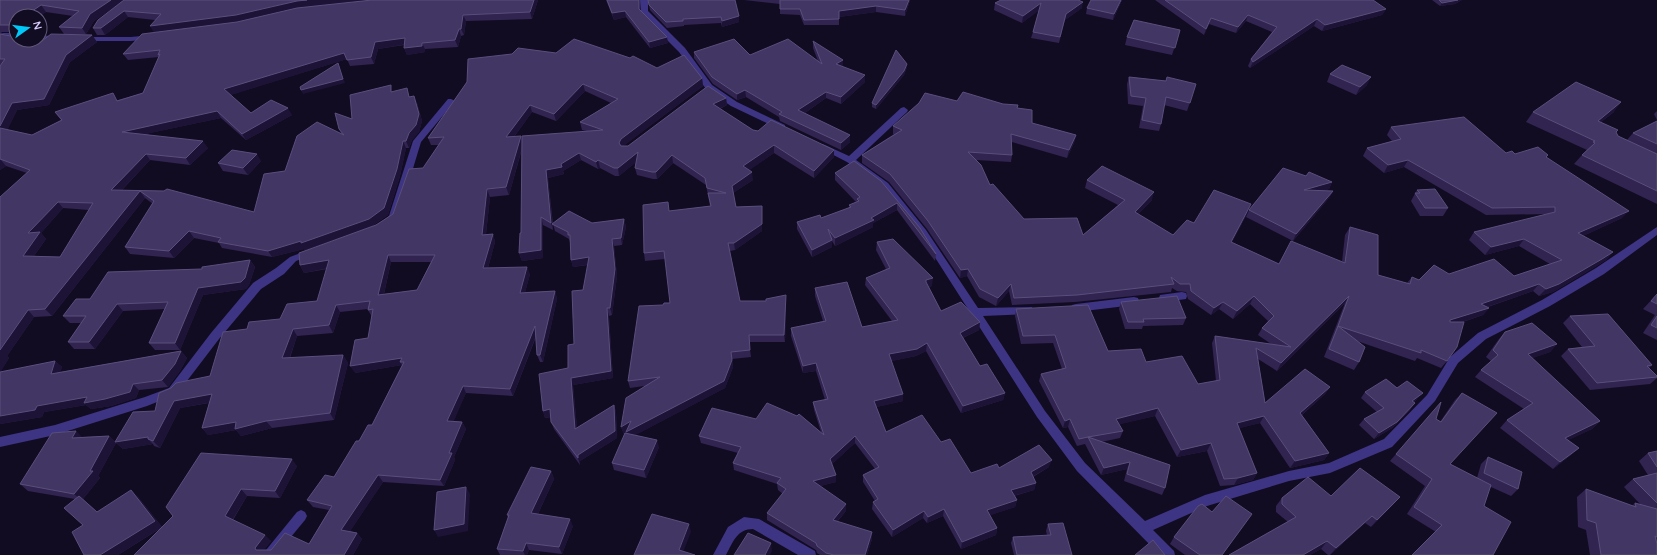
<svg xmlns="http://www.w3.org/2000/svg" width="1657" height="555" font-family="Quicksand,sans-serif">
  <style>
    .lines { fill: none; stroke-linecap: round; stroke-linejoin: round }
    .minor { fill: #3e3484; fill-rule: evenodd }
    .wall { fill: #312451; fill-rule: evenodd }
    .shaded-wall { fill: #1d1336 }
    .building { fill: #423664; stroke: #5a4e7c; fill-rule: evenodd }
  </style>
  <rect width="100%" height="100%" fill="#120c22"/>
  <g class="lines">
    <g class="minor">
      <path d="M640,0H648V11L685,48L712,85L737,102L785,125V129H779L731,106L706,89L679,52L641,14Z"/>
      <rect x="0" y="33" width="16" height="4"/>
      <path d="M40,35L60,37L64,39L60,41L40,39Z"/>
      <path d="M152,35L156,37L155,39L131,41H82L78,39L82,37H131Z"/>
      <path d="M448,99H451L455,101L421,142L398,218L388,225H382L380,223L389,216L413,141Z"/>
      <path d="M904,107L908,110L907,112L856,160L888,183L926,230L978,308L1032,307L1033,310L1032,313L1028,314L983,316L1045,411L1085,463L1145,521L1205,495L1289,471L1329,463L1384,439L1427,395L1450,357L1478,333L1542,300L1596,268L1657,227V235L1604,274L1550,306L1486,339L1458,363L1435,401L1392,447L1330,473L1289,481L1207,506L1153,530L1174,551L1175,555H1160L1077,471L1037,417L920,234L882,187L847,162L818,147L822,144L825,145L849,156L901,108Z"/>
      <path d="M311,249L314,250L316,252L314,254L296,261L284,274L261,289L219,339L177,394L147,406L55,435L0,447V437L55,425L145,397L169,388L211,333L253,283L276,268L290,257Z"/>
      <path d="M1182,292L1186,293L1187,296L1186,299L1164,302L1160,301L1159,298L1160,295Z"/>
      <path d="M1134,297L1138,298L1139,301L1138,304L1134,305L1076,312L1072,311L1071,308L1072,305L1076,304Z"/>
      <path d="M301,510L305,512L307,516L305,520L276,555H262L297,512Z"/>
      <path d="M744,517L759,519L815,551L816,555H798L753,529C737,529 733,542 726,555H713L728,527Z"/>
    </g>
  </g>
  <g class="wall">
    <path d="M0,0H124L94,21L86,34H64L59,27L73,16L46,12L39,16H16V32H0H1L3,34L42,41L92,35L97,42L70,62L49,105L17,110L7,130L32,135L61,120L55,112L118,100L143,93L159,57L128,60L123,54L154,33L155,20L128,17L105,35H97L93,28L124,0L300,8L372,0H538L532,19L466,21L464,35L461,36L458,47L425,49V52L407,55L404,48V45L378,49L374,64L350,66L347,59L230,95L251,113L292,115L246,140L221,118L145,134L208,148L190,165L150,160L122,190L164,191L254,212L285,171L341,133L339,129L352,119L393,92L410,97L417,103L422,121L419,132L412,140L409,148H406L400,176L388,215L372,226L305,250L304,249L272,257L222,248L219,243L194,238L174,258L130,254L125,247L153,204L145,198L52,316L34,317L7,356L9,358L0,372L55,361L62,367L60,372L181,351L187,358L180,371L168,387L139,390L136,398L111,406L91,409L86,405L44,412L42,417L0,424V197L27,173L6,166L0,170V66L1,65H0ZM63,208L89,210L60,257L34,256L46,239L41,233Z"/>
    <path d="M606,0H640V10L668,43L650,48L626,17L614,20Z"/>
    <path d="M744,0H910L905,16L876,12L839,17V25H804L800,15L780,14V4Z"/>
    <path d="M1122,0L1113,20L1086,14L1087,8Z"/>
    <path d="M1155,0H1373L1386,9L1382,15L1322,31L1314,26L1250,68L1248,66L1251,59L1272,32L1246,21L1236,33L1209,24L1204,35Z"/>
    <path d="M1432,0H1462L1455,4L1440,6Z"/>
    <path d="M995,3L1082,8L1065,20L1059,43L1031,38L1033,32L1039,10L1022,23L994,10Z"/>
    <path d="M649,5L739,16V22L722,27L721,23L684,25V26L667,28L650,10Z"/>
    <path d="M1180,30L1172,55L1125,45L1127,37Z"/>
    <path d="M813,41L842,67L865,75V82L841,104L826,98L805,113L850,142L841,150L780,121L779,117L746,97L737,100L713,84L694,58V52L750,55L818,61L813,48Z"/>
    <path d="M907,67L904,75L876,109L872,107V103Z"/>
    <path d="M657,68L702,78L703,86L623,146H628L726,98L727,105L720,109L753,130L834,157L814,178L774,153L749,170L753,180L733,193L736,207L762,206V231L735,250L730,251L740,301L786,302L785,342H749L751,357L732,359L733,367L725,388L635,435L659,447L646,478L614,470L612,463L627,433L626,432L624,434L621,427L644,386L630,388L628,381L663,305L670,303L665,259L645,261L644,253L670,211L710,206L706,185L673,163L657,179H653L637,175L635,168L636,162L619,176H615L600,168L598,169L581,160L563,171L564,174L548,178L553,224L592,223L624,219L626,227L622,245L614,246L617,276L612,315L609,316L613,378L573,385L577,428L614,405L616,412L617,438L580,461V465L554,429L551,422V417L545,418L543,411L568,368L574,344L583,290L588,265L573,267L571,260L570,242L569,239L555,231L553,224V230L543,225V258L522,261L519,253L521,233L522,149L509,195L490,197L486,234H493L495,242L488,268L530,274L525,292L555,291L557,299L543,362H540L537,355L536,337L513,396L466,393L453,421L462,422L466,429L454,457L455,460L444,486L383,482L350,531L357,533L362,539L353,555H134L161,528L118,555H84L83,525L75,499L28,491L20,484L83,437L109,436L116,443L98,476L100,478L83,499L97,512L138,497L162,527L173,516L297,466L280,498L247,496L233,520L271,541L264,550H271L309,544L329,510L313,507L307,500L334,477L359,441L372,425L402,365L355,373L368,338L372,317L368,310V309L340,312L333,333L297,336L290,358L343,355L348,363L334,420L272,428L241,436L236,430L208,435L202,428L209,403L180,408L160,448L154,446L153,444L123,449L115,442L155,411L210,376L247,329L280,319L317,301L327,269L304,273L300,265L376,225L393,214L439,145H431L428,138L467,82ZM585,91L611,103L580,122L582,130L587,131L522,139L514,137L532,112L556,121ZM391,262H431L417,290L384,294Z"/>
    <path d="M1330,74L1367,85L1356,95L1327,82Z"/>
    <path d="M1129,77L1196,84L1187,111L1164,105L1161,124L1159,131L1139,128L1143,106L1128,104L1127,84Z"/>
    <path d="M957,101L1017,108L1032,123L1076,135L1074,143L1067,158L1012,142V155L1011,162L976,160L990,185L1024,219L1083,235L1118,205L1085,188L1087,180L1152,200L1138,214L1173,235L1194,223L1248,212L1232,242L1279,264L1342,262L1345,235L1350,227L1378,275L1407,283L1412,277L1419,280L1449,274L1514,276L1550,264L1519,246L1485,255L1469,240L1474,232L1547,214L1486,215L1404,167L1384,173L1363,156L1367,148L1392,141L1387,135L1391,127L1506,153L1546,157L1622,218L1583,236L1613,252L1606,260L1595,267L1553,292L1539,296L1533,291L1488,307L1489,308L1483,315L1463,322L1447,361L1441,368L1417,358L1415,361L1357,341L1359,362L1354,370L1324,357L1345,303L1277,371L1258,359L1265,403L1330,387L1325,394L1302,415L1329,453L1324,460L1290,468L1260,423L1239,428L1257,473L1253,480L1234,485L1220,486L1207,451L1177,457L1155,416L1119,424L1123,431L1120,438L1101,442L1165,488L1162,495L1124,481L1127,469L1101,475L1085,444L1077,446L1068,427L1063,428L1039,381L1041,374L1062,369L1053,343L1021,344L1015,316L1016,309L1108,351L1146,362L1198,384L1216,381L1212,343L1215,336L1271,344L1258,335L1262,328L1268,321L1250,304L1233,319L1219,309L1211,315L1188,299L1186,292L1177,291L1172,288L1171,292L1075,302L1012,305L1009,291L996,306L979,297L967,276L960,278L927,229L889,182L862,163V155L894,134H893V126Z"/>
    <path d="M1657,111V120L1654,114Z"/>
    <path d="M1533,112H1614L1601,122L1616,132L1618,136L1627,140L1633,133L1657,121V204L1574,164L1582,155L1587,150L1526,122Z"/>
    <path d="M261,161L248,175L223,171L218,163Z"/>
    <path d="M835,173L881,181L936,254L935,261L897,210L873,223V227L835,246L832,241V247L812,257L797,229V222L821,218L849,208V205L856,202L835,180Z"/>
    <path d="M1306,176L1332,182L1329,189L1322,191H1333L1329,198L1293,241L1246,217L1249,210Z"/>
    <path d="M1417,190L1448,208L1443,216H1420L1411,201Z"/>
    <path d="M877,242L932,286L929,287L941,311L980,322L979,330L963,338L980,366L1005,393L1003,400L961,413L926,351L916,356L891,361L903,401L876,407L886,432L941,442L971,473L999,468L1049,467L1033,477L1036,483L1034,490L1014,496L1017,500L1015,507L990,515L997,528L996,535L961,549L943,516L927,523L923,518L892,537L872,509L873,502L875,501L863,482V475L875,469L855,443L832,464L836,482L820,486L846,511L837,522L872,539L867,555H820L817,553L816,550L767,520V513L783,494L778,490L777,484L734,470L733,463L738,453L701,443L699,436L756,419L821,432L814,410L813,402L825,400L816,371L803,373L791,336V328L823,321L815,296V288L862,327L892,321L865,285L866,278L886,269L876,250Z"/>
    <path d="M250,260L255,267L249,285L246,289L203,295L180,350H155L149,343L165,309L123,311L95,349H74L68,342L81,323H70L63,316L90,299L202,269Z"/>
    <path d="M1657,294V340L1643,333L1655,315L1643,309Z"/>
    <path d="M1121,302L1186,318L1183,325L1143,326L1142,329H1125L1119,309Z"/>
    <path d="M1570,316L1652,365L1649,368L1657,376V378L1650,384L1590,390L1561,356L1568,349L1582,347L1563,323Z"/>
    <path d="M1505,332L1557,344L1550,352L1532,358L1600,421L1592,429L1568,440L1579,448L1571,455L1553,469L1500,428L1507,420L1524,409L1475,377L1481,370L1491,361L1486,357L1499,339Z"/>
    <path d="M1397,388L1417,399L1414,402L1410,410L1392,428L1374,439L1359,425L1364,419L1377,412L1361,398L1365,392Z"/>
    <path d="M1462,393L1450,464L1477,478L1481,464L1488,457L1518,489L1511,496L1491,487L1436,532L1407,514L1425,486L1390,461L1396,454L1436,419L1440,422L1455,400Z"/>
    <path d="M1657,451V555H1590L1586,530L1578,527L1577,497L1586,489L1632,506L1635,503L1641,505L1624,487L1633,479L1648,475L1639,461L1648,453Z"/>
    <path d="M551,471L554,479L538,514L573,526L562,554L529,550L527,555H500L497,549L508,518L507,515Z"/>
    <path d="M1331,496L1400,497L1371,527L1365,523L1330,555H1328L1321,549L1310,555H1229L1288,522L1276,512V506L1282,498Z"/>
    <path d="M1252,514L1222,555H1185L1170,544L1174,537Z"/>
    <path d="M1048,524L1072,555H1014L1011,543L1013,537L1047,535L1046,531Z"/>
  </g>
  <g class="shaded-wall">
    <path d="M111,0H124L94,21L86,34L82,28L90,14Z"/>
    <path d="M307,0H368L300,8L240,22L154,33L150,26L297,1Z"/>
    <path d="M534,0H538L532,19L530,12Z"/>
    <path d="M639,0H640V15L639,9Z"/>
    <path d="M909,0H910L905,16V10Z"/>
    <path d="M1121,0H1122L1113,20L1114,14Z"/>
    <path d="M1458,0H1462L1455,4L1440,6L1442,3Z"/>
    <path d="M1083,2L1082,8L1065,20L1059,43L1066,14Z"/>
    <path d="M1041,3L1040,10L1022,23L1023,16Z"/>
    <path d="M41,5L46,12L39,16H25Z"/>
    <path d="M876,6V12L839,17V11Z"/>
    <path d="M1386,9L1382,15L1322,31L1325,25Z"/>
    <path d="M124,11L128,17L105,35L101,28Z"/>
    <path d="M625,11L626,17L614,20L612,13Z"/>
    <path d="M463,15L466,21L464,35L461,29Z"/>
    <path d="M1248,15L1246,21L1236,33L1238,27Z"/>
    <path d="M739,16V22L722,27V21Z"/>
    <path d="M1211,18L1209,24L1204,35L1206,29Z"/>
    <path d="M1317,19L1314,26L1250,68L1253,62Z"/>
    <path d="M16,22V31L11,25Z"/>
    <path d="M459,29L461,36L458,47L455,40Z"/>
    <path d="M92,35L97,42L70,62L49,105L17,110L5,135L0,129V126L12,103L66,55Z"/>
    <path d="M667,37L668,43L650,48L649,42Z"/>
    <path d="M405,38L407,44L378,49L374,64L371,57L375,42Z"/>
    <path d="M422,43L425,49V52L407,55L404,48Z"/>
    <path d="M344,53L347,59L228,96L224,89Z"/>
    <path d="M843,60V67L836,64Z"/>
    <path d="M338,63L345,83L303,94L301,90Z"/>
    <path d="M907,64V67L904,75L876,109V105Z"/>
    <path d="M865,75V82L841,104V97Z"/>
    <path d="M1371,77L1367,85L1356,95L1360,87Z"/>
    <path d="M702,78L703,86L622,147L619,143L621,139Z"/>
    <path d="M583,84L585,91L556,121L554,114Z"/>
    <path d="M745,90L746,97L737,100V94Z"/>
    <path d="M826,92V98L799,117L798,110Z"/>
    <path d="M414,96L417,103L422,121L419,132L412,140L409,148L406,141Z"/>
    <path d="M726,98L727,105L714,111L713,104Z"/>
    <path d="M1621,102L1614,112L1590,130L1598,121Z"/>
    <path d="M530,105L532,112L508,145L506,137Z"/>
    <path d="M288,108L292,115L246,140L242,134Z"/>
    <path d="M217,111L221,118L127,138L122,132Z"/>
    <path d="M850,135V142L841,150V143Z"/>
    <path d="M1076,135L1074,143L1067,158L1069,150Z"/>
    <path d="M521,136L523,144L509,195L506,187Z"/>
    <path d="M203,141L208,148L190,165L186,158Z"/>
    <path d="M403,141L406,148L400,176L388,215L372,226L305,250L304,249L272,257L268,251Z"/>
    <path d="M774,145V153L744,174L743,166Z"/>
    <path d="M834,150V157L814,178V171Z"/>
    <path d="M638,152L640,159L619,176L618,168Z"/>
    <path d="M579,153L581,160L563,171L564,174L548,178L553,230L551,223L546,170L561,164Z"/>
    <path d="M146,154L150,160L116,196L111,190Z"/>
    <path d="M257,154L261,161L248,175L243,168Z"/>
    <path d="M672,155L673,163L657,179L656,172Z"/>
    <path d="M0,159L6,166L0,170Z"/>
    <path d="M598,160L600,168L598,169L596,162Z"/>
    <path d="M1408,160L1404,167L1384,173L1388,165Z"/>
    <path d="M752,172L753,180L733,193L732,186Z"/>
    <path d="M1332,182L1329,189L1301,197L1304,190Z"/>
    <path d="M487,189L490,197L485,242L482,235Z"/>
    <path d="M140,191L145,198L52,316L45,309Z"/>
    <path d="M1333,191L1329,198L1293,241L1296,234Z"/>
    <path d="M1154,192L1152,200L1132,220L1135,212Z"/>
    <path d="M58,202L63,208L41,233L46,239L29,263L23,256L28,233Z"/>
    <path d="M897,203V210L873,223V227L835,246V238Z"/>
    <path d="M1251,204L1248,212L1228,250L1231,242Z"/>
    <path d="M762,206V231L735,250L734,243Z"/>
    <path d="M1629,211L1622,218L1572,241L1578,233Z"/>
    <path d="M541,217L543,225V258L522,261L519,253Z"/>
    <path d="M624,219L626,227L622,245L621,238Z"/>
    <path d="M189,231L194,238L174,258L169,251Z"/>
    <path d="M493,234L495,242L486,275L483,268Z"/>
    <path d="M612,239L614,246L617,276L612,315L610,308Z"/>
    <path d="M1524,239L1519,246L1485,255L1491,247Z"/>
    <path d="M832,240V247L812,257V250Z"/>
    <path d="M1613,252L1606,260L1595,267L1553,292L1539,296L1546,289Z"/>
    <path d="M388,255L391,262L382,302L378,295Z"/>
    <path d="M589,257L591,264L573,267L571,260Z"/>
    <path d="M250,260L255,267L249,285L246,289L203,295L180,350L175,343L198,288Z"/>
    <path d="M329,260L333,267L304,273L300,265Z"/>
    <path d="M527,267L530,274L523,300L520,293Z"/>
    <path d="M968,269L967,276L960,278L961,270Z"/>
    <path d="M933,278L932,286L926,288V280Z"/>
    <path d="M1011,284L1009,291L996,306L998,298Z"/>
    <path d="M1539,284L1533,291L1475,311L1481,304Z"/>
    <path d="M555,291L557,299L543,362L540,355Z"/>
    <path d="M786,295V302L785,342L784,335Z"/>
    <path d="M1254,296L1250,304L1233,319L1237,311Z"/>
    <path d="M1349,296L1345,303L1277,371L1281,363Z"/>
    <path d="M1223,302L1219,309L1211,315L1214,308Z"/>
    <path d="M117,304L123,311L95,349L89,342Z"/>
    <path d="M336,305L340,312L333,333L329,325Z"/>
    <path d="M607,308L609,316L613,378L573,385L578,436L575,429L571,378Z"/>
    <path d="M1489,308L1483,315L1444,328L1450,320Z"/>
    <path d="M28,310L34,317L7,356L9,358L0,373V350Z"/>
    <path d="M980,322L979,330L958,340L960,333Z"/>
    <path d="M535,326L537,333L513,396L510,389Z"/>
    <path d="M293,329L297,336L287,365L282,358Z"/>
    <path d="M927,343L926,351L916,356L888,362L889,354Z"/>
    <path d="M1557,344L1550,352L1522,362L1528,354Z"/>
    <path d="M181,351L187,358L180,371L168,387L162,380Z"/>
    <path d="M731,352L733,367L725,388L628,439L626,432L624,434L621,427Z"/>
    <path d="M343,355L348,363L334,420L330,413Z"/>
    <path d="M402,358L400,362L402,365L355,373L350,366Z"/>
    <path d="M55,361L62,367L58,381L51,374Z"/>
    <path d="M816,363V371L803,373V366Z"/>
    <path d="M133,384L139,390L136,398L111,406L91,409L86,405L44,412L42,417L0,424V416L37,406L87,397Z"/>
    <path d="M463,386L466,393L451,428L447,421Z"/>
    <path d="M1330,387L1325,394L1296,420L1300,413Z"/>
    <path d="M1005,393L1003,400L961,413L963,406Z"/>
    <path d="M1423,393L1417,399L1407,407L1412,401Z"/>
    <path d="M212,394L218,401L180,408L160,448L153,441L174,401Z"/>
    <path d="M903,394V401L873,408L874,401Z"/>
    <path d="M1415,403L1410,410L1392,428L1374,439L1379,433Z"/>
    <path d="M614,405L616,412L617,438L580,461V465L578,458V455Z"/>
    <path d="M1158,408L1155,416L1113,426L1116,419Z"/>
    <path d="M550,409L553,416L545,418L543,411Z"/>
    <path d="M1264,416L1260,423L1233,430L1237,423Z"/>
    <path d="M1070,419L1068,427L1063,428L1065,421Z"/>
    <path d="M266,421L272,428L241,436L236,430L208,435L202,428L236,422Z"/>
    <path d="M1600,421L1592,429L1558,445L1565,438Z"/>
    <path d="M462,422L466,429L454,457L455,460L444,486L440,480L449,453Z"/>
    <path d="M76,431L83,438H72Z"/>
    <path d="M109,436L116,443L98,476L100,478L83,499L105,519L74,494L90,471Z"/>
    <path d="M855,436V443L830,466V459Z"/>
    <path d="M148,437V439L153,444L123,449L115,442Z"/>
    <path d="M657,440L659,447L646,478L644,470Z"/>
    <path d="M1211,443L1207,451L1177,457L1181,450Z"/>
    <path d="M1579,448L1571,455L1553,469L1560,462Z"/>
    <path d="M1329,453L1324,460L1290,468L1295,461Z"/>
    <path d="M292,459L297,466L280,498L275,491Z"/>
    <path d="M1052,460L1049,467L1028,479L1031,472Z"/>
    <path d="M1130,462L1127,469L1101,475L1104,468Z"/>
    <path d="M551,471L554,479L535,520L531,513Z"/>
    <path d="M1257,473L1253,480L1234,485L1238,478Z"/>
    <path d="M378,475L383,482L347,536L341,530Z"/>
    <path d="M836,475V482L813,488V481Z"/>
    <path d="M1036,483L1034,490L1009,497L1011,490Z"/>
    <path d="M466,487L470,494L468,531L438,537L434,530Z"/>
    <path d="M241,489L247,496L231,522L225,516Z"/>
    <path d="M131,490L138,497L162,527L118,555H100Z"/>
    <path d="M1400,497L1393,505L1371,527L1377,520Z"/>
    <path d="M1017,500L1015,507L985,517L987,510Z"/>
    <path d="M846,504V511L832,527L833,520Z"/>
    <path d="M944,509L943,516L927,523L928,517Z"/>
    <path d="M924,511L923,518L892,537L893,530Z"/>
    <path d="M1372,516L1365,523L1330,555L1336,548Z"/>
    <path d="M570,519L573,526L562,554L559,547Z"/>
    <path d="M689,524L691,532L682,555L679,550Z"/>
    <path d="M997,528L996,535L961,549L962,542Z"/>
    <path d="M872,532V539L867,555H865Z"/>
    <path d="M357,533L362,539L353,555H344Z"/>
    <path d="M265,535L271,541L261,554L256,550L255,548Z"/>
    <path d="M1327,541L1321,549L1310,555H1303Z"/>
    <path d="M526,543L529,550L527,555H525L523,551Z"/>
    <path d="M771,543L772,551L770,555H765Z"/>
  </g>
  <g class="building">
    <path d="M0,0H111L90,14L82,28L59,27L79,11L41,5L25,16H16V22L11,25H0Z"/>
    <path d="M124,0H307L297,1L236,15L150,26L161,14L124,11L101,28H93L98,20Z"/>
    <path d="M372,0H534L530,12L463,15L461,29H459L455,40L422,43V46L404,48L405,38L375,42L371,57L347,60L344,53L224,89L251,113L271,100L288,108L242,134L217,111L122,132L203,141L186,158L146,154L111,190L164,191L167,189L254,212L264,174L285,171L297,136L317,122L344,135L339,129L335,113L352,119L350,95L391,85V92L407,88L409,97L414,96L419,114L416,125L409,133L406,141H403L397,169L384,208L369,219L301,243V241L268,251L218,242L221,238L189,231L169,251L125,247L154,201L140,191L45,309L28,310L0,350V197L30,170L0,159V128L32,135L62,120L55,112L113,93L117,101L143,93L160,54L158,55L160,50L123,54L142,34L237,22L297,8ZM58,202L93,203L60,257L23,256L40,232L28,233Z"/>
    <path d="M607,0H639V9L667,37L649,42L625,11L612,13Z"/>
    <path d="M648,0H735L739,16L722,21L721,17L683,19V21L666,22L649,5Z"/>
    <path d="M780,0H909L905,10L876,6L839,11V19L804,20L800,9H780Z"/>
    <path d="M1001,0H1078L1083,2L1066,14L1060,37L1033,32L1041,3L1023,16L995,3Z"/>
    <path d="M1091,0H1121L1114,14L1087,8Z"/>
    <path d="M1165,0H1373L1386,9L1325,25L1317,19L1253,62L1251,59L1277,27L1248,15L1238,27L1211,18L1206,29Z"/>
    <path d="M1439,0H1458L1442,3Z"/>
    <path d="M1134,20L1180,30L1175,48L1127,37Z"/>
    <path d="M0,34L16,37V40H35L42,41L51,34L92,35L66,55L44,99L12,103L0,126V66L5,59H0Z"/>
    <path d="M574,39L630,58L633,56L657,68L684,55L702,78L621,139L619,143L621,146H628L708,86L726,98L713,104L753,130L758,131L771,120L834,150L814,171L774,145L743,166L752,172L732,186L736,207L762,206V224L734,243H728L740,301H766V299L786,295L784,335H749L750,350L731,352L732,360L724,381L626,432L631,421L621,427L626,398L660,377L628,381L639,306L663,305L664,303H670L664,251L644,253L643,205L668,202L669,211L711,206L708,193H726L707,188L705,178L672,155L656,172H652L635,168L638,152L618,168H614L598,160L596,162L579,153L561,164L562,167L546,170L551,223L541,217V250L519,253L520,233H521L522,136L603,130L580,122L618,99L583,84L554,114L530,105L506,137L521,136L506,187L487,189L482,235L493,234L483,268L527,267L520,293L555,291L540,355H537L535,326L510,389L463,386L447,421L462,422L449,453H452L440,480L378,475L341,530L357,533L344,555H134L173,516L166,507L201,453L292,459L275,491L241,489L225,516L265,535L255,548L256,550H271L285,533L309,544L332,506L307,500L325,475L334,477L356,441H359L368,425H372L404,362H400L402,358L350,366L355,340L368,338L373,309L368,310L370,301L336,305L329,325L293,329L282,358L343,355L330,413L266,421L235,429L236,422L202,428L212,394L174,401L153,441L148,439V437L115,442L133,412L155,411L159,393L171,388L176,383L210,376L223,332L247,329L249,322L280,319L287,304L317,301L329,260L300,265L299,253L376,225L393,214L409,169L423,168L444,137L428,138L467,82L468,59L512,54L518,48L556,53ZM388,255H435L417,290L378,295Z"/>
    <path d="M734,39L750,55L788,39L822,64L813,41L843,60L836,64L865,75L841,97L826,92L798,110L850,135L841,143L779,114L782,112L745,90L737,94L712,77L694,52Z"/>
    <path d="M896,50L907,64L904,71L876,105L872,103Z"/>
    <path d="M338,63L343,79L301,90L300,87Z"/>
    <path d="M1342,65L1371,77L1360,87L1330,74Z"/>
    <path d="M1129,77L1166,81L1167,77L1196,84L1190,103L1166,97L1161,124L1142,120L1146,98L1131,96Z"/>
    <path d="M1576,82L1621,102L1598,121L1618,130L1616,132L1618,136L1657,154V191L1582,155L1595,143L1593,142L1595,141L1533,112Z"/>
    <path d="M963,92L1003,104L1018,105L1017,108L1032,110V123L1076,135L1069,150L1011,134L1012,155L968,152L981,165L990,185L993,184L1024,219L1077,218L1083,235L1125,200L1087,180L1102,166L1154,192L1135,212L1173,235L1187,220L1194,223L1214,190L1251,204L1231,242L1279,264L1291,241L1345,263L1350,227L1378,235V275L1410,284L1412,277L1419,280L1434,265L1449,274L1494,259L1514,276L1562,260L1524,239L1491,247L1474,232L1555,212V207L1492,208L1408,160L1388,165L1367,148L1401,139L1391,127L1464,117L1506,153L1512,151L1515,154L1538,147L1548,155L1546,157L1629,211L1578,233L1613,252L1602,259L1559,284L1546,289L1539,284L1481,304L1489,308L1450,320V322H1464L1457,347L1447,361L1421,350V353L1338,326L1349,296L1281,363L1256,348L1265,403L1305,369L1330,387L1300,413L1329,453L1295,461L1264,416L1237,423L1257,473L1238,478L1224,479L1211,443L1181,450L1158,408L1116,419L1123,431L1088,437L1170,465L1165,488L1127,474L1130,462L1104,468L1088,437L1079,439L1070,419L1065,421L1041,374L1066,368L1055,335L1023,336L1016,309L1088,305L1108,351L1141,349L1146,362L1182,356L1198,384L1220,380L1215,336L1291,347L1262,328L1274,316L1254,296L1237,311L1223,302L1214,308L1191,291L1190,284H1180L1171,277L1174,284L1077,295L1014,298L1011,284L998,298L980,289L968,269L961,270L928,221L890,174L862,155L902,130L893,126L919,103L925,93L957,101Z"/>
    <path d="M1657,121V144L1633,133Z"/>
    <path d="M232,150L257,154L243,168L218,163Z"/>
    <path d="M854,161L881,181L920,228L936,254L897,203L871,218L874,220L835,238L828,229L832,240L812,250L797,222L820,215L821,218L851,207L849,205L859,201L857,199L860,197L835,173Z"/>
    <path d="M1283,168L1306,176L1309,172L1332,182L1304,190L1333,191L1296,234L1249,210Z"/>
    <path d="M1435,189L1448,208H1425L1415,193H1420L1417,190Z"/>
    <path d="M569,211L592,223L624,219L621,238L612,239L615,269L610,308H607L611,371L571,378L575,429L614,405L615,431L578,455V458L551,422L550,409L543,411L539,374L568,368V345L574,344L572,291L583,290L589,257L571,260L570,235H568V232L552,224Z"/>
    <path d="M893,239L933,278L926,280V282L941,311L961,302L980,322L960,333L980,366L987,364L1005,393L963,406L927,343L917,349L889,354L903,394L874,401L886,432L922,415L941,442L950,439L971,473L997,464L999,468L1039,445L1052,460L1031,472L1036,483L1011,490L1017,500L987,510L997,528L962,542L944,509L928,517L924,511L893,530L873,502L878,499L863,475L879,467L855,436L830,459L836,475L813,481L846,504L833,520L872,532L865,555H834L826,553L817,546L816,543L767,513L786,489L777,483L781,478L733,463L741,447L699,436L712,408L756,419L767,403L797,416L799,414L824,435L813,402L828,399L816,363L803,366L791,328L826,321L815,288L847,282L862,327L898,320L866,278L890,268L877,242Z"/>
    <path d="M250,260L245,278L241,282L198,288L175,343H149L168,302L117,304L89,342H68L86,316H63L76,299H90L108,272L202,269V267Z"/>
    <path d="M1657,294V304L1651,301Z"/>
    <path d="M1177,296L1186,318L1143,319L1144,322H1128L1121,302Z"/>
    <path d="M1608,314L1652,365L1647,366L1657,376V377L1597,383L1568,349L1595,346L1570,316Z"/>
    <path d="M1657,316V328L1651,325Z"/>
    <path d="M1532,323L1557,344L1528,354L1600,421L1565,438L1579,448L1560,462L1507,420L1533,403L1481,370L1498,355L1493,350L1505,332Z"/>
    <path d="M1338,326L1365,347L1359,362L1329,349Z"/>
    <path d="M181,351L175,364L162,380L133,384L130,392L105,399L84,403L87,397L37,406L35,410L0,416V372L55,361L51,374Z"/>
    <path d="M1386,379L1397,388L1407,381L1423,393L1412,401L1415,403L1397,422L1379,433L1364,419L1384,408L1365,392Z"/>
    <path d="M1462,393L1497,413L1450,464L1491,485L1484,506L1511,522L1493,555H1412L1442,525L1414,507L1432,479L1396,454L1441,402L1436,419L1441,422Z"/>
    <path d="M76,431L72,438L109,436L90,471H93L74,494L20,484L52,433Z"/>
    <path d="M625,433L657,440L644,470L612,463Z"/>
    <path d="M1657,451V467L1648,453Z"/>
    <path d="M1488,457L1522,472L1518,489L1484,473Z"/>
    <path d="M531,467L551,471L531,513L570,519L559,547L526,543L523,551L497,549L509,515H507Z"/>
    <path d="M1360,468L1400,497L1377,520L1372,516L1336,548L1327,541L1303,555H1229L1296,517L1282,504V498L1308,477L1331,496Z"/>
    <path d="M1657,473V503L1633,479Z"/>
    <path d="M466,487L464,524L434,530L437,492Z"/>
    <path d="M1586,489L1636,507L1635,503L1657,509V537L1655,536L1657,544V555H1601L1596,523L1587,520Z"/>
    <path d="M131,490L155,521L100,555H84L72,532L83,525L64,508L79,496L97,512Z"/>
    <path d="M1226,496L1252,514L1222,555H1200L1174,537L1198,506L1202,504L1212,512Z"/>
    <path d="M652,514L689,524L679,550L695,555H634Z"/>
    <path d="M1063,523L1072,555H1017L1013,537L1051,535L1048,524Z"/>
    <path d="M748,533L771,543L765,555H766H734Z"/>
    <path d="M1153,540L1165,555H1135Z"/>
  </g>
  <g transform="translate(28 28) rotate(76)"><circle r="19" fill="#120c22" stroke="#61597a"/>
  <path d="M0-3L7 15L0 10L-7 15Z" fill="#00c8f8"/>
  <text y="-6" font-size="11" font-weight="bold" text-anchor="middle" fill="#d7cdff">N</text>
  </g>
</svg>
